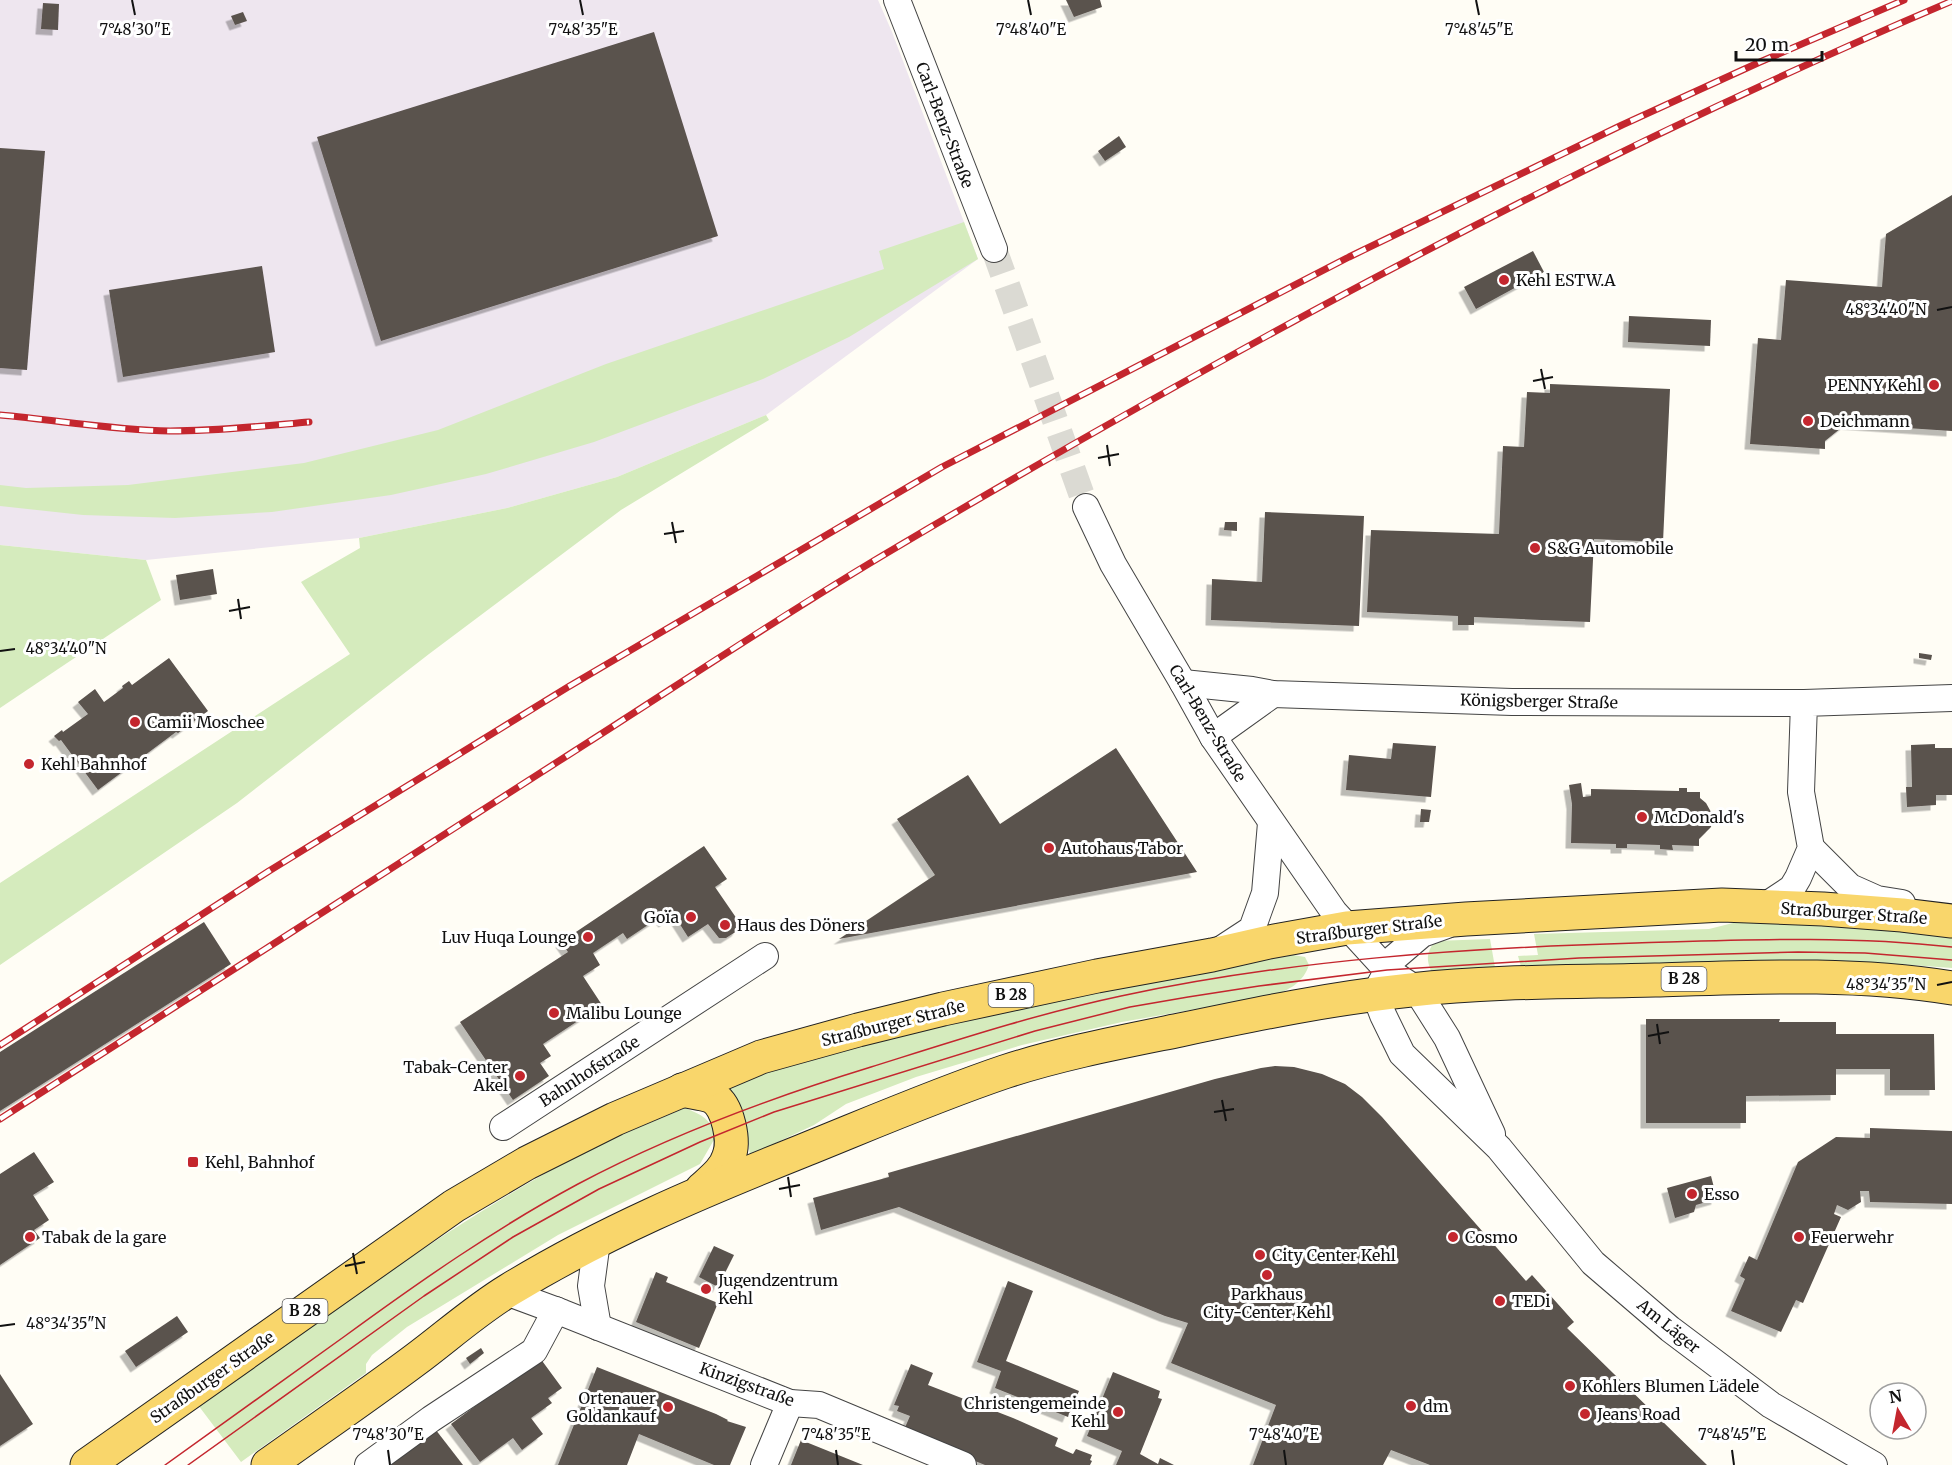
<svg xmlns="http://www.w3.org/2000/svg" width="1952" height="1465" font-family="Merriweather,serif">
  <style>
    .industrial { fill: #eee6ef }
    .green { fill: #d5ebbd }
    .building { fill: #5a524d; filter: url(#shadow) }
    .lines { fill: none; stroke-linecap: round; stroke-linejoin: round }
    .minor-tunnel { stroke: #dbdad3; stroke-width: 26; stroke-dasharray: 26 13; stroke-linecap: butt }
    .minor-casing { stroke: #444; stroke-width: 28 }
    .primary-casing { stroke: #222; stroke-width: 35 }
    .minor { stroke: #fff; stroke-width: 26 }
    .primary { stroke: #f9d66b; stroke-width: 33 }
    .tram { stroke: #c4262e; stroke-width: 1.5 }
    .rail-casing { stroke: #c4262e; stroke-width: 7 }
    .rail { stroke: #fff; stroke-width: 4.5; stroke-dasharray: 14; stroke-linecap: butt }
    .ticks { fill: none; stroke: #111; stroke-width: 2 }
    .poi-dot { fill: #c4262e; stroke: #fff; stroke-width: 2 }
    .labels { text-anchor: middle; stroke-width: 6; stroke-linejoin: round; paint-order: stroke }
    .shield { fill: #fff; stroke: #585858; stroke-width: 1.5 }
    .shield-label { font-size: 15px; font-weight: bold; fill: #111 }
    .street-label { font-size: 16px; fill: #111; stroke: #fff }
    .poi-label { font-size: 16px; fill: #111; stroke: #fff; text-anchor: start }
    .ticks-label { font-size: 15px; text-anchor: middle; fill: #111; stroke: #fff; stroke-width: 6; stroke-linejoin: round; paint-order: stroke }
  </style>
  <defs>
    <filter id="shadow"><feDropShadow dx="-5.5" dy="5.5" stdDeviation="0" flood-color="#0004"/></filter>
  </defs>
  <rect width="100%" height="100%" fill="#fffdf5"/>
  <path class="industrial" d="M0,0H878L892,32L978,259L766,415L617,477L507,508L359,538L146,560L0,545Z"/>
  <g class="green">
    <path d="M964,222L978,259L849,337L763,379L594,442L486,474L391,495L272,512L175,518L83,515L0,506V485L26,488L128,485L304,463L438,430L606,364L884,269L879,251Z"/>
    <path d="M766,415L769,420L621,510L429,654L237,803L0,965V883L350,654L301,582L360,548L359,538L507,508L617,477Z"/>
    <path d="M0,545L146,560L161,600L0,708Z"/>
    <path d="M1745,920L1952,929V968L1870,962H1740L1522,970L1518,956L1538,955L1534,934L1709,929Z"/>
    <path d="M1490,939L1496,973H1432C1426,960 1426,953 1435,941Z"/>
    <path d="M1293,955L1305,957L1309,965C1303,982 1292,988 1276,995L1122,1022L1022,1045L916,1077L846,1104L814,1125L750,1155L744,1115L727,1088L808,1056L1025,1005Z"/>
    <path d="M685,1108C702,1115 712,1119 715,1138L700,1164L558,1235L407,1327L372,1355L366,1364V1373L241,1462L198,1405C324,1319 446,1225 581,1154C614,1136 651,1123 685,1108Z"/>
  </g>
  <g class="building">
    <path d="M1066,0H1100L1102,7L1074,17Z"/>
    <path d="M43,3L59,4L58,30L41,29Z"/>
    <path d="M243,12L247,21L235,25L231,16Z"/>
    <path d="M654,32L718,236L381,341L317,137Z"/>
    <path d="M1119,136L1126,147L1105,161L1098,151Z"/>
    <path d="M0,148L45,151L27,370L0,368Z"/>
    <path d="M1952,195V431L1846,424L1825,441V449L1750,444L1758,338L1781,340L1786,280L1882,287L1886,234Z"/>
    <path d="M1533,251L1544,272L1476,309L1464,287Z"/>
    <path d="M262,266L275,352L123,377L109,290Z"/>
    <path d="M1629,316L1711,320L1710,346L1628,342Z"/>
    <path d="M1550,384L1670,389L1663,542L1594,539L1590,622L1474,617V625H1458V616L1367,612L1371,530L1499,534L1503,446L1524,447L1527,392L1550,393Z"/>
    <path d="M1265,512L1364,516L1359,626L1211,620L1212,579L1262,582Z"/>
    <path d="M1225,522H1237V531L1224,530Z"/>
    <path d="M213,569L217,594L180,600L176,575Z"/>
    <path d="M1919,653L1932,655L1931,660L1919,658Z"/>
    <path d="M169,658L208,711L178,733L176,732L98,790L61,740L59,741L54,736L62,730L63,732L88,714L78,702L95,689L104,702L123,688L122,686L129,681L132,685Z"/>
    <path d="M1393,743L1436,746L1431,797L1346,790L1349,755L1391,759Z"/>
    <path d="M1935,744V748H1952V795H1936V805L1907,807L1906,787H1912L1911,745Z"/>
    <path d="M1116,748L1197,872L839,939L935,875L897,819L968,775L1000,824Z"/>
    <path d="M1581,783L1583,797L1591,796V789L1679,791V788H1687V792H1700V798L1706,803L1711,812L1712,821L1711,827L1699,839V846L1672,845L1673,850L1660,849V845L1627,844V848H1616V844L1571,843L1572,804L1569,785Z"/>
    <path d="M1421,809L1431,810L1429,822H1420Z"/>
    <path d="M704,846L727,879L715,887L737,919L739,928L737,931L726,938H719L708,924L688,937L674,915L664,922L660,917L627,939L623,933L593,953L600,965L583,976L602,1005L543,1044L551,1056L540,1063L549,1076L513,1100L460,1022L568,952L561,942Z"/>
    <path d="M204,922L231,964L0,1111V1052Z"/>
    <path d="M1646,1019H1780L1779,1022H1836V1034H1934L1935,1090H1890V1069H1836V1095L1746,1096V1123H1646Z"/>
    <path d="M1275,1066L1294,1067L1322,1074L1345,1084L1362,1097L1382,1117L1526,1281L1532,1275L1574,1322L1567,1328L1707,1465H1430L1391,1450L1383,1465H1253L1276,1405L1171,1363L1188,1323L1165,1316L899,1207L821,1230L813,1198L889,1177L888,1173L1215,1079L1261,1068Z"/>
    <path d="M1870,1128L1952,1131V1204L1870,1202L1869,1191H1860L1861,1202L1848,1210L1837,1205L1834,1214L1841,1217L1803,1303L1796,1300L1781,1332L1731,1311L1745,1279L1740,1276L1749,1256L1757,1260L1798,1162L1836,1137L1870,1138Z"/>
    <path d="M34,1152L54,1182L33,1195L49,1220L34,1230L40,1238L0,1265V1174Z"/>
    <path d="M1711,1176L1717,1199L1696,1205L1694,1212L1675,1218L1667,1188Z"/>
    <path d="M714,1246L734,1255L718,1287L699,1277Z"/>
    <path d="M656,1272L668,1277L666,1282L718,1303L699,1348L636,1322Z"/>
    <path d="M1008,1281L1033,1291L1006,1361L1079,1391L1068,1417L995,1388L1001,1371L977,1362Z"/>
    <path d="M177,1316L188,1332L136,1367L125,1351Z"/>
    <path d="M481,1348L484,1353L470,1364L466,1358Z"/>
    <path d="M540,1358L562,1388L548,1398L552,1403L531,1418L543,1434L522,1450L513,1438L480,1462L451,1424Z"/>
    <path d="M911,1364L933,1373L928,1385L1013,1418L1058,1438L1055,1446L1073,1454L1076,1449L1092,1455L1090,1460L1092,1461L1090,1465H985L903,1432L910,1416L897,1411L899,1406L894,1405Z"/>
    <path d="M597,1367L716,1414L728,1420L727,1421L746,1427L730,1465H714L639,1434L627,1465H558Z"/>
    <path d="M1113,1372L1160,1391L1158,1398L1162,1399L1140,1454L1158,1464L1160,1458L1174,1465H1116L1122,1451L1087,1436Z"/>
    <path d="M0,1374L33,1424L0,1446Z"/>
    <path d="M432,1425L463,1465H379Z"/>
    <path d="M801,1440L863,1465H791Z"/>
  </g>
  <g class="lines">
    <path class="minor-tunnel" d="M994,249L1086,507"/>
    <defs>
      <g id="minor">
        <path d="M897,0L994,249"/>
        <path d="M1086,507L1113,564L1183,683L1213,737L1334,912L1387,970L1416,989L1447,1038L1492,1134"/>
        <path d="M1183,683L1252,690L1273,694L1512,702L1804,703"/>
        <path d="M1213,737L1273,694"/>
        <path d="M1811,848L1850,887L1877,899L1902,903"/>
        <path d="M1765,906L1792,888L1798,878L1811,848L1801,792L1804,703L1952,698"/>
        <path d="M1447,925L1422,934L1394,958L1375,994L1383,1015L1402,1054L1499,1148L1593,1263L1670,1329L1771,1405L1874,1465"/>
        <path d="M1223,948L1252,929L1265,893L1271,823"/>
        <path d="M503,1127L765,956"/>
        <path d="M597,1241L591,1286L598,1327"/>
        <path d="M506,1292L563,1313L790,1403L819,1405L963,1465"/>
        <path d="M368,1465L431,1419L534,1351L556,1310"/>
        <path d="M764,1465L790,1403"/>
      </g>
      <g id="primary">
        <path d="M682,1090C689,1092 708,1094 714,1098C728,1107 735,1141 729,1156C725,1170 713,1179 702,1189"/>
        <path d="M87,1465L454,1206L527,1163L615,1119L761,1057L858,1030L943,1009L1097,976L1212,955L1269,942L1347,928L1466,919L1722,905L1823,909L1902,915L1952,921"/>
        <path d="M268,1465C317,1430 367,1396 415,1360C446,1337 476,1310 509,1290C602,1233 702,1191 802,1151C869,1124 936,1095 1004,1072C1062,1053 1121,1042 1180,1030C1256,1014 1333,998 1411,990C1492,981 1574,982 1655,980C1754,977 1854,972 1952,988"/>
      </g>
    </defs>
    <use href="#minor" class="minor-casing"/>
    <use href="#primary" class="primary-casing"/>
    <use href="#minor" class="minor"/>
    <use href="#primary" class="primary"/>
    <g class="tram">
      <path d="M165,1465C225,1422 285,1379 345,1336C419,1282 496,1228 578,1184C672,1134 770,1098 871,1067C954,1041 1036,1014 1121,996C1289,960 1463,948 1636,943C1741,940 1847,935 1952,947"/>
      <path d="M188,1465L424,1296L513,1237L599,1189L700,1142L774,1112L1035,1031L1130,1007L1188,997L1259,986L1387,970L1579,958L1798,952L1865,953L1952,960"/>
    </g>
    <defs>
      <g id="rail">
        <path d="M0,415C57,420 113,430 170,431C217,431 263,426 309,422"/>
        <path d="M0,1045L269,871L568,687L942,467L1349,257L1622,125L1760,62L1904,0"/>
        <path d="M0,1119C187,999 375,879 562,759C674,688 783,614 897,547C1238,345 1587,156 1952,1"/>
      </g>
    </defs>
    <use href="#rail" class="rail-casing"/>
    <use href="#rail" class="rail"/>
  </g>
  <path class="ticks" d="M132,0L135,15M580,0L583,15M1028,0L1031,15M1476,0L1479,15M1937,310L1952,307M1541,369L1545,389M1533,381L1553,377M1107,445L1110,466M1098,458L1119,454M672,522L676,543M664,534L684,531M238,599L241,619M229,611L250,607M0,651L15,649M1937,985L1952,982M1657,1024L1660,1044M1648,1036L1669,1032M1222,1100L1226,1121M1214,1112L1234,1109M788,1177L791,1197M779,1189L800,1185M353,1253L357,1274M345,1266L365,1262M0,1326L15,1324M388,1450L390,1465M836,1450L838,1465M1284,1450L1286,1465M1732,1450L1734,1465"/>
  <g class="poi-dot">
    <circle cx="1504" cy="280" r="6"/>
    <circle cx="1934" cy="385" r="6"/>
    <circle cx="1808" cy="421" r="6"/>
    <circle cx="1535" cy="548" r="6"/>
    <circle cx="135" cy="722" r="6"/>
    <circle cx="29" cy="764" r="6"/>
    <circle cx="1642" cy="817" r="6"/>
    <circle cx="1049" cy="848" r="6"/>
    <circle cx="691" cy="917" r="6"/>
    <circle cx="725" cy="925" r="6"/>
    <circle cx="588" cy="937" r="6"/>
    <circle cx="554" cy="1013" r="6"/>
    <circle cx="520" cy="1076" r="6"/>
    <rect x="187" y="1156" width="12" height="12" rx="3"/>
    <circle cx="1692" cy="1194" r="6"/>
    <circle cx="30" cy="1237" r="6"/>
    <circle cx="1453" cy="1237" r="6"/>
    <circle cx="1799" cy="1237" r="6"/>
    <circle cx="1260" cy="1255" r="6"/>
    <circle cx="1267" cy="1275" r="6"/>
    <circle cx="706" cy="1289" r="6"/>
    <circle cx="1500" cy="1301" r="6"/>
    <circle cx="1570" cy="1386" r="6"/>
    <circle cx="1411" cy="1406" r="6"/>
    <circle cx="668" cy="1407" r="6"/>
    <circle cx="1118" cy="1412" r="6"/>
    <circle cx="1585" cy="1414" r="6"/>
  </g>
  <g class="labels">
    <g class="shield">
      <rect x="1661.5" y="967" width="45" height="24" rx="4.5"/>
      <rect x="988.5" y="983" width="45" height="24" rx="4.5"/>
      <rect x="282.5" y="1299" width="45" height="24" rx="4.5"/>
    </g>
    <g class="shield-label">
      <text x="1684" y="984">B 28</text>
      <text x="1011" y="1000">B 28</text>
      <text x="305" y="1316">B 28</text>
    </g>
    <g class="street-label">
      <text transform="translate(945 125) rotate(69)" y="6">Carl-Benz-Straße</text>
      <text transform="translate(1539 701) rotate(1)" y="6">Königsberger Straße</text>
      <text transform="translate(1208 723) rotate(59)" y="6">Carl-Benz-Straße</text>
      <text transform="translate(1854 913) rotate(4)" y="6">Straßburger Straße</text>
      <text transform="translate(1369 929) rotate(-7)" y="6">Straßburger Straße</text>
      <text transform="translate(893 1023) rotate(-14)" y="6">Straßburger Straße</text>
      <text transform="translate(589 1071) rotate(-33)" y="6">Bahnhofstraße</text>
      <text transform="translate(1669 1326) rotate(39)" y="6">Am Läger</text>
      <text transform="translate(212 1377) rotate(-35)" y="6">Straßburger Straße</text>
      <text transform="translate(747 1384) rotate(20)" y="6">Kinzigstraße</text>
    </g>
    <g class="poi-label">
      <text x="1516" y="286">Kehl ESTW.A</text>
      <text x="1922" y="391" text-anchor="end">PENNY Kehl</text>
      <text x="1820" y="427">Deichmann</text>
      <text x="1547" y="554">S&amp;G Automobile</text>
      <text x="147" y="728">Camii Moschee</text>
      <text x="41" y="770">Kehl Bahnhof</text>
      <text x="1654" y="823">McDonald's</text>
      <text x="1061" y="854">Autohaus Tabor</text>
      <text x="679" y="923" text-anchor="end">Goïa</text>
      <text x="737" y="931">Haus des Döners</text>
      <text x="576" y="943" text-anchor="end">Luv Huqa Lounge</text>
      <text x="566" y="1019">Malibu Lounge</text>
      <text x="508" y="1073" text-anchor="end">Tabak-Center<tspan x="508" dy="18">Akel</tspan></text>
      <text x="205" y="1168">Kehl, Bahnhof</text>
      <text x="1704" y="1200">Esso</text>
      <text x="42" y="1243">Tabak de la gare</text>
      <text x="1465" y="1243">Cosmo</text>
      <text x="1811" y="1243">Feuerwehr</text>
      <text x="1272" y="1261">City Center Kehl</text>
      <text x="718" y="1286">Jugendzentrum<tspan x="718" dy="18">Kehl</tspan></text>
      <text x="1267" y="1300" text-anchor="middle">Parkhaus<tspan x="1267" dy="18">City-Center Kehl</tspan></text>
      <text x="1512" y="1307">TEDi</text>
      <text x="1582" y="1392">Kohlers Blumen Lädele</text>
      <text x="656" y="1404" text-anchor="end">Ortenauer<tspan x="656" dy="18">Goldankauf</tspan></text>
      <text x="1106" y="1409" text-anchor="end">Christengemeinde<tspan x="1106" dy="18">Kehl</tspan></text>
      <text x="1423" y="1412">dm</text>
      <text x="1597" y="1420">Jeans Road</text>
    </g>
  </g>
  <g class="ticks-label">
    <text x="135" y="35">7°48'30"E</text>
    <text x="583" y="35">7°48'35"E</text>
    <text x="1031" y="35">7°48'40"E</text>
    <text x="1479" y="35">7°48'45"E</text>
    <text x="1886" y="315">48°34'40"N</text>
    <text x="66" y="654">48°34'40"N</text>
    <text x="1886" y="990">48°34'35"N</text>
    <text x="66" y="1329">48°34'35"N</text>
    <text x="388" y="1440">7°48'30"E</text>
    <text x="836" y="1440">7°48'35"E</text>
    <text x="1284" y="1440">7°48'40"E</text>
    <text x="1732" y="1440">7°48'45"E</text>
  </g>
  <g transform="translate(1898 1411) rotate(350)"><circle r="28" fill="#ffffff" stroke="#a0a0a0" stroke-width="1.5"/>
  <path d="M0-4.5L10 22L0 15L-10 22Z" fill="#c4262e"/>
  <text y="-9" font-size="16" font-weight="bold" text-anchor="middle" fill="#111111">N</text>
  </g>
  <path d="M1736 51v9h86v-9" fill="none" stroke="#111111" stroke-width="3"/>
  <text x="1745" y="51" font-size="18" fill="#111111" stroke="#ffffff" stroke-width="4.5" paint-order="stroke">20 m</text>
</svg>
